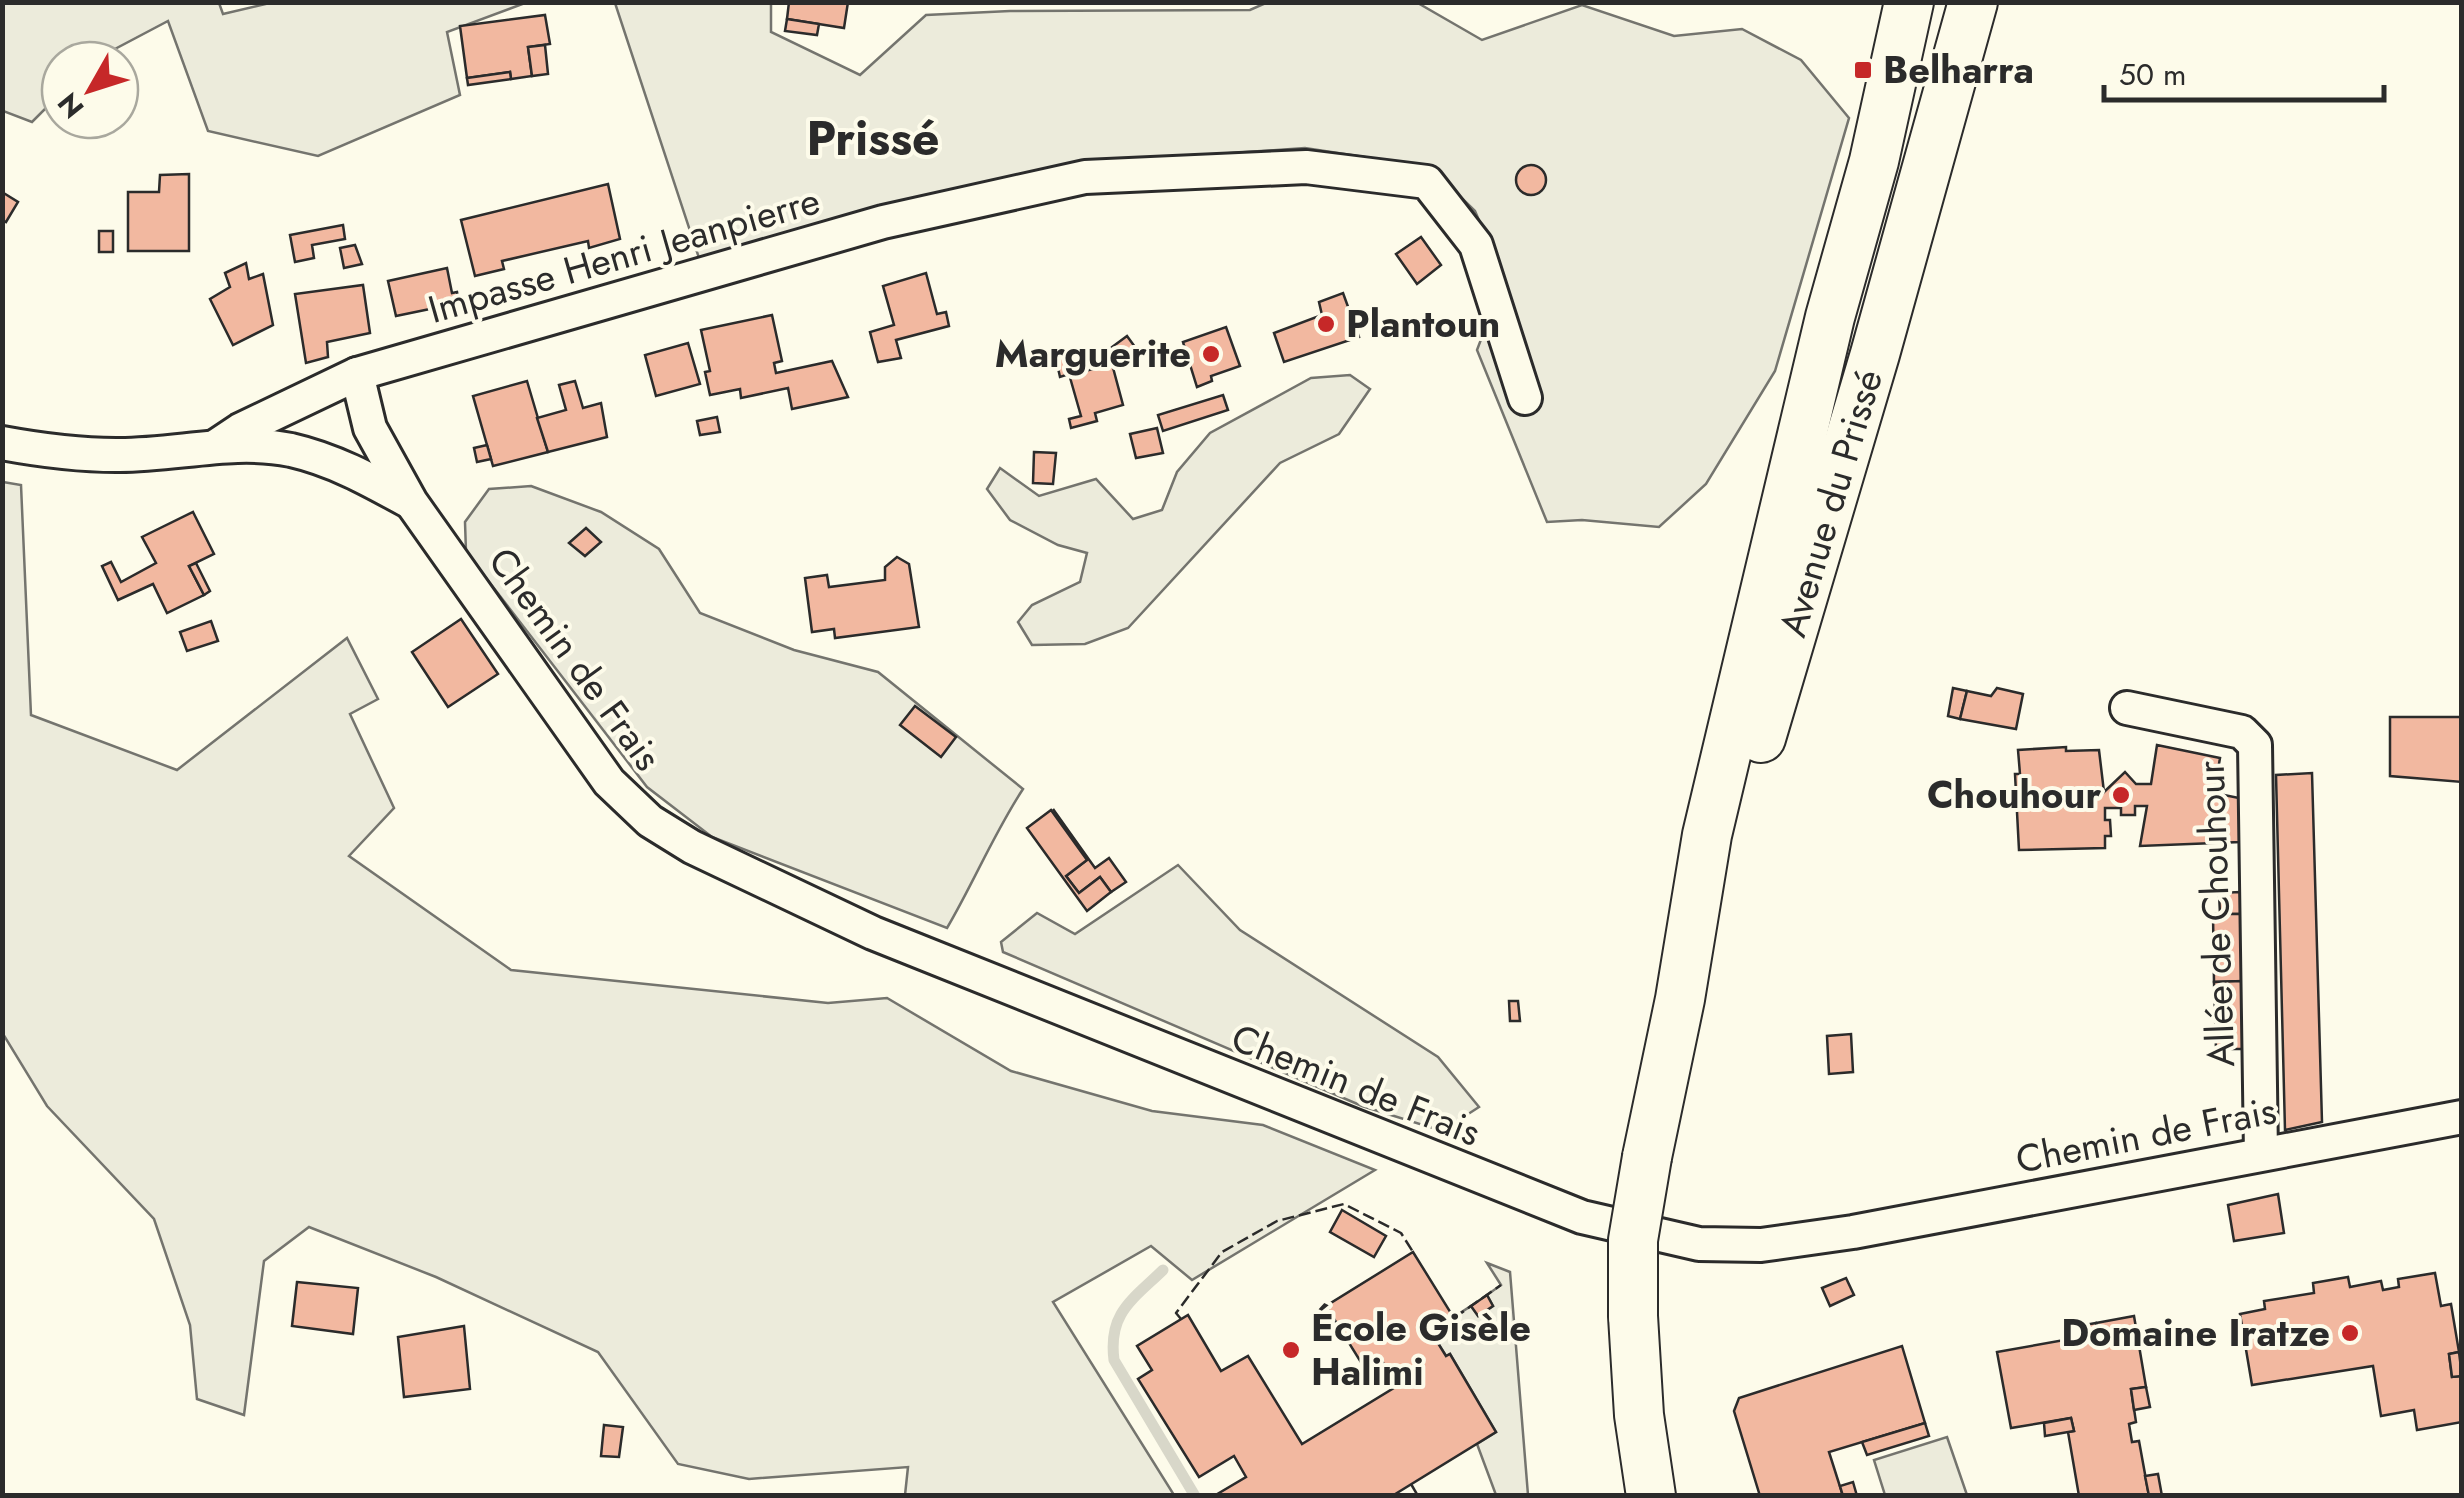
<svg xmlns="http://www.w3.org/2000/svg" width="2464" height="1498" font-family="Jost,sans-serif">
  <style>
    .green { fill: #ecebdb; stroke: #74746e; stroke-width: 2.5 }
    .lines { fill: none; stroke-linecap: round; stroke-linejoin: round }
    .stream { stroke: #d8d7c9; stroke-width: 11 }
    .building { fill: #f2b8a0; stroke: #2b2b2b; stroke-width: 2.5 }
    .minor-casing { stroke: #2b2b2b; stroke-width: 38 }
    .secondary-casing { stroke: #2b2b2b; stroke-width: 52 }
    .minor { stroke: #fdfbea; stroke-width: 32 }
    .secondary { stroke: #fdfbea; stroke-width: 48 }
    .secondary-bridge-casing { stroke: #2b2b2b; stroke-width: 52; stroke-linecap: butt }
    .secondary-bridge { stroke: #fdfbea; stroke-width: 48 }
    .fence { stroke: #2b2b2b; stroke-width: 2.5; stroke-dasharray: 12 5; stroke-linecap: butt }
    .poi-dot { fill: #c62828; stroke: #fdfbea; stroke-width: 4 }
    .labels { text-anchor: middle; stroke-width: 8; stroke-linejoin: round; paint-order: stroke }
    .poi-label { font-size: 38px; font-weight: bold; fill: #2b2b2b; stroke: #fdfbea; text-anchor: start }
    .street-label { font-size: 38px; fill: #2b2b2b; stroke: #fdfbea }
    .district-label { font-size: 48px; font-weight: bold; fill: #2b2b2b; stroke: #fdfbea }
  </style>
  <rect width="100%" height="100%" fill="#fdfbea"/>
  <g class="green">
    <path d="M274,2L525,3L447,32L460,95L318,156L208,131L168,21L94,60H60V94L32,122L3,111L2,3H219L223,14Z"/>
    <path d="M1268,2H1416L1482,40L1582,5L1674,36L1742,29L1801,60L1849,118L1775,371L1706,484L1659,527L1582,520L1547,522L1477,350L1504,279L1475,211L1430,167L1305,148L1114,161L936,193L699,258L615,3H771V32L860,75L926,15L1010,11L1250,10Z"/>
    <path d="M1350,375L1370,389L1339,434L1280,463L1128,628L1085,644L1032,645L1018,622L1032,605L1080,582L1087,553L1058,545L1010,520L987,489L1000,468L1039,496L1096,479L1133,519L1162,510L1177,472L1210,433L1311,378Z"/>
    <path d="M3,482L21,485L31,715L177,770L347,638L378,699L350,714L394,808L349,856L511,970L828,1003L887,998L1011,1071L1152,1111L1263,1125L1375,1170L1192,1280L1151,1246L1053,1302L1174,1495H905L908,1467L749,1479L678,1464L598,1352L436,1277L309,1227L264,1261L244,1415L197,1399L190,1325L154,1219L47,1106L3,1034Z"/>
    <path d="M531,486L601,512L659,549L700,613L794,650L878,672L1023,789C994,833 974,882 947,928L712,837L647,787L466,552L465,522L489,489Z"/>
    <path d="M1178,865L1240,930L1438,1057L1479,1107L1442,1131L1362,1106L1003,952L1001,942L1037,913L1075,934Z"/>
    <path d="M1487,1263L1510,1272L1528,1495H1496L1477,1444L1496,1432L1450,1354L1446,1356L1431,1332L1471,1306L1479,1316L1493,1306L1487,1295L1501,1285Z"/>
    <path d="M1947,1437L1967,1495H1885L1874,1460Z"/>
  </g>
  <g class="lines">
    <path class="stream" d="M1163,1270C1132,1300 1108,1313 1114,1360L1195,1496"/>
  </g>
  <g class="building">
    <path d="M789,2H848L844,28L787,19Z"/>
    <path d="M545,15L550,44L528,47L532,76L511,79L510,72L467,78L460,26Z"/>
    <path d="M787,19L819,24L817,35L785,31Z"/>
    <path d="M545,45L548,74L532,76L528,47Z"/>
    <path d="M510,72L511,79L468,85L467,78Z"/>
    <circle cx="1531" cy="180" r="15"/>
    <path d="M189,174V251H128V192H159L160,175Z"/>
    <path d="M608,184L620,239L589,248L588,241L502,261L504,269L475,276L461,220Z"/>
    <path d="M2,192L18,202L6,222L2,220Z"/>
    <path d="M343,225L345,239L312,245L314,258L295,262L290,235Z"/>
    <rect x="99" y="231" width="14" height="21"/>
    <path d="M1421,237L1441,265L1417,284L1396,254Z"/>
    <path d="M355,245L362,264L344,268L340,248Z"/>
    <path d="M246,263L249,279L263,274L273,325L233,345L210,299L230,287L225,273Z"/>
    <path d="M447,268L452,293L457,292L459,303L396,316L388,281Z"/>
    <path d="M926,273L937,314L946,312L949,326L896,340L901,358L878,362L870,332L894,325L883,286Z"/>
    <path d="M363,285L370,333L327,342L328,357L306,363L295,294Z"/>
    <path d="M1343,293L1359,337L1284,362L1274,333L1322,315L1319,302Z"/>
    <path d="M772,315L782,361L774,363L776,373L832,361L848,397L792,409L788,388L741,398L740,389L710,395L705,372L710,371L701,330Z"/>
    <path d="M1226,327L1240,366L1211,376L1212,381L1197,387L1183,342Z"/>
    <path d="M1127,336L1135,347L1116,362L1108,350Z"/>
    <path d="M688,343L700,384L656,396L645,355Z"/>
    <path d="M1083,347L1089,370L1112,364L1123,405L1095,413L1097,421L1071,428L1069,419L1081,416L1069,374L1060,377L1055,355Z"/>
    <path d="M527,381L548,452L493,466L473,396Z"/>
    <path d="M575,381L583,408L601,403L607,437L548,452L537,418L566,410L559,385Z"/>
    <path d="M1223,395L1228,410L1163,431L1158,415Z"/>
    <path d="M717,417L720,432L700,435L697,421Z"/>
    <path d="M1157,428L1163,453L1136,458L1130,434Z"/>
    <path d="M487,445L491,459L477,462L474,448Z"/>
    <path d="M1034,452L1056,453L1053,484L1033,483Z"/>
    <path d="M193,512L214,554L189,566L204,595L167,613L153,584L118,600L102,566L111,562L121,582L156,563L142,537Z"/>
    <path d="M586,528L601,542L585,556L569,543Z"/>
    <path d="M897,557L909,564L919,627L835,638L834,629L812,632L805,578L827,575L829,587L885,580V567Z"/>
    <path d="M196,563L210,591L204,595L189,566Z"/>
    <path d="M461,619L498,674L448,707L412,652Z"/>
    <path d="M211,621L218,641L187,651L180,632Z"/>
    <path d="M1953,688L1967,691L1960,719L1948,716Z"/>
    <path d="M1997,688L2023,694L2016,729L1960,719L1967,691L1991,696Z"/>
    <path d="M915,706L956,737L941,757L900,725Z"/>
    <path d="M2390,717H2462V782L2390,776Z"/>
    <path d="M2157,745L2220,758L2214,793L2239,798L2240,842L2140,846L2147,806H2135V815H2121V808H2105V820H2110L2111,836H2105V848L2019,850L2015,774H2020L2018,750L2066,747V751L2099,750L2104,792L2125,772L2136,784H2151Z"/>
    <path d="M2312,773L2322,1122L2285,1130L2276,775Z"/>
    <path d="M1053,809L1095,868L1109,858L1126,882L1111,892L1100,877L1079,893L1066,876L1087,860Z"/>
    <path d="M1051,810L1087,860L1066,876L1079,893L1100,877L1111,892L1087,911L1027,828Z"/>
    <path d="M2240,892L2241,914H2220L2219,893Z"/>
    <path d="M2213,914H2241L2242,981L2214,982Z"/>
    <path d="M2242,981L2243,1049H2216L2214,982Z"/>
    <path d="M1509,1001H1518L1520,1021H1510Z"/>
    <path d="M1851,1034L1853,1072L1829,1074L1827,1036Z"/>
    <path d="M2278,1194L2284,1233L2234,1241L2228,1205Z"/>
    <path d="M1342,1210L1386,1236L1374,1257L1330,1232Z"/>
    <path d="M1413,1252L1454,1318L1431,1332L1446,1356L1450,1354L1496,1432L1392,1496H1214L1246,1477L1234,1456L1199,1477L1138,1379L1152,1370L1137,1346L1188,1315L1221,1371L1248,1356L1302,1444L1397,1386L1382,1361L1367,1372L1326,1306Z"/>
    <path d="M2435,1273L2441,1306L2451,1304L2459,1352L2449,1354L2452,1377L2462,1376V1422L2417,1430L2414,1410L2381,1416L2373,1366L2252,1385L2240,1314L2265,1309L2264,1301L2314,1293L2313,1283L2348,1277L2350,1287L2381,1281L2383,1290L2399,1287L2398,1279Z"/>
    <path d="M1846,1278L1854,1295L1830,1306L1822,1288Z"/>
    <path d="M297,1282L358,1288L353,1334L292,1326Z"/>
    <path d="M1487,1295L1493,1306L1478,1316L1471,1306Z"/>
    <path d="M2134,1316L2146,1387L2131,1389L2136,1422L2129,1424L2132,1442L2139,1441L2149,1496H2079L2068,1432L2074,1431L2071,1418L2011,1428L1997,1352L2098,1334L2096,1323Z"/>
    <path d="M2096,1323L2098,1334L2081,1337L2079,1326Z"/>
    <path d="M464,1326L470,1389L404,1397L398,1337Z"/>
    <path d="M1902,1346L1925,1423L1829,1452L1843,1496H1760L1734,1411L1739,1398Z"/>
    <path d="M2459,1352L2462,1376L2452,1377L2449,1354Z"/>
    <path d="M2146,1387L2150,1407L2134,1410L2131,1389Z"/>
    <path d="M2071,1418L2074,1431L2045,1436L2044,1423Z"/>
    <path d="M1925,1423L1929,1436L1867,1455L1862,1442Z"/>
    <path d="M604,1425L623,1427L619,1457L601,1456Z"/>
    <path d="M2158,1474L2162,1496H2149L2145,1476Z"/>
    <path d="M1853,1482L1857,1496H1843L1840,1486Z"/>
  </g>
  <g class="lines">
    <defs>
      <g id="minor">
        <path d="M357,374L370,428L411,502L609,782L650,821L692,847L873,933L1582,1217L1699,1244L1761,1245L1853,1232L2462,1117"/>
        <path d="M2,443C40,450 79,455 116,455C175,456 232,438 291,450C335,460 372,481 410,502"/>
        <path d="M216,446L240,430L357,374L883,222L1085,177L1306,167L1427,182L1476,245L1525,398"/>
        <path d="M2127,708L2242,732L2255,745L2261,1154"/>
      </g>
      <g id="secondary">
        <path id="s1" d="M1761,738L1875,354L1973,2"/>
        <path d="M1647,1157L1680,999L1707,835L1830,317L1874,161L1909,2"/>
        <path d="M1633,1316L1639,1415L1651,1496"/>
      </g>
    </defs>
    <use href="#minor" class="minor-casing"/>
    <use href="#secondary" class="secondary-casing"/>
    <use href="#minor" class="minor"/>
    <use href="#secondary" class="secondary"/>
    <defs>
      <path id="secondary-bridge" d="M1633,1316V1240L1647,1157"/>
    </defs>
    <use href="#secondary-bridge" class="secondary-bridge-casing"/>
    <use href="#secondary-bridge" class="secondary-bridge"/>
    <g class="fence">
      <path d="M1454,1318L1501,1285"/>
      <path d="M1181,1319L1176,1313L1222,1252L1277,1221L1344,1204L1401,1233L1413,1252"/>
      <path d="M1411,1484L1418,1496"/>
    </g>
  </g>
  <g class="poi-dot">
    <rect x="1853" y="60" width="20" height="20" rx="5"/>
    <circle cx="1326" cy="324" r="10"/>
    <circle cx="1211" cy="354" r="10"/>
    <circle cx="2121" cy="795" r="10"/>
    <circle cx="2350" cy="1333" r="10"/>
    <circle cx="1291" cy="1350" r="10"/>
  </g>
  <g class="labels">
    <g class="poi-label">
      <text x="1883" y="83">Belharra</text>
      <text x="1346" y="337">Plantoun</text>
      <text x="1191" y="367" text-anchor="end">Marguerite</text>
      <text x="2101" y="808" text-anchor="end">Chouhour</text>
      <text x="1311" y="1341">École Gisèle<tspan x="1311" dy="44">Halimi</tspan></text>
      <text x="2330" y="1346" text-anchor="end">Domaine Iratze</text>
    </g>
    <g class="street-label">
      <text transform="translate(624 255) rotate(-16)" y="13">Impasse Henri Jeanpierre</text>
      <text dy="13" stroke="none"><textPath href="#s1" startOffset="245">Avenue du Prissé</textPath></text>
      <text transform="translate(575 659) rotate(54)" y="13">Chemin de Frais</text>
      <text transform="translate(2216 914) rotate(-92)" y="13">Allée de Chouhour</text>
      <text transform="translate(1356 1085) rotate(22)" y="13">Chemin de Frais</text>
      <text transform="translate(2146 1135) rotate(-11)" y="13">Chemin de Frais</text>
    </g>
    <g class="district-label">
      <text x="873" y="155">Prissé</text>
    </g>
  </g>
  <rect width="2464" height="1498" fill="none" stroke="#2b2b2b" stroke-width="10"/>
  <g transform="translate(90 90) rotate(231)"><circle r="48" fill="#fdfbea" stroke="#a9a89e" stroke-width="2.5"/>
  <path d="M0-8L18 38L0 25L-18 38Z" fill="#c62828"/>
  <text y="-15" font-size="28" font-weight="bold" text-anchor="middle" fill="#2b2b2b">N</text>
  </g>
  <path d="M2104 85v15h280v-15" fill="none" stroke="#2b2b2b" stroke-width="5"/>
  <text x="2119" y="85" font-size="30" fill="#2b2b2b" stroke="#fdfbea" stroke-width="8" paint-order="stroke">50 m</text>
</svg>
